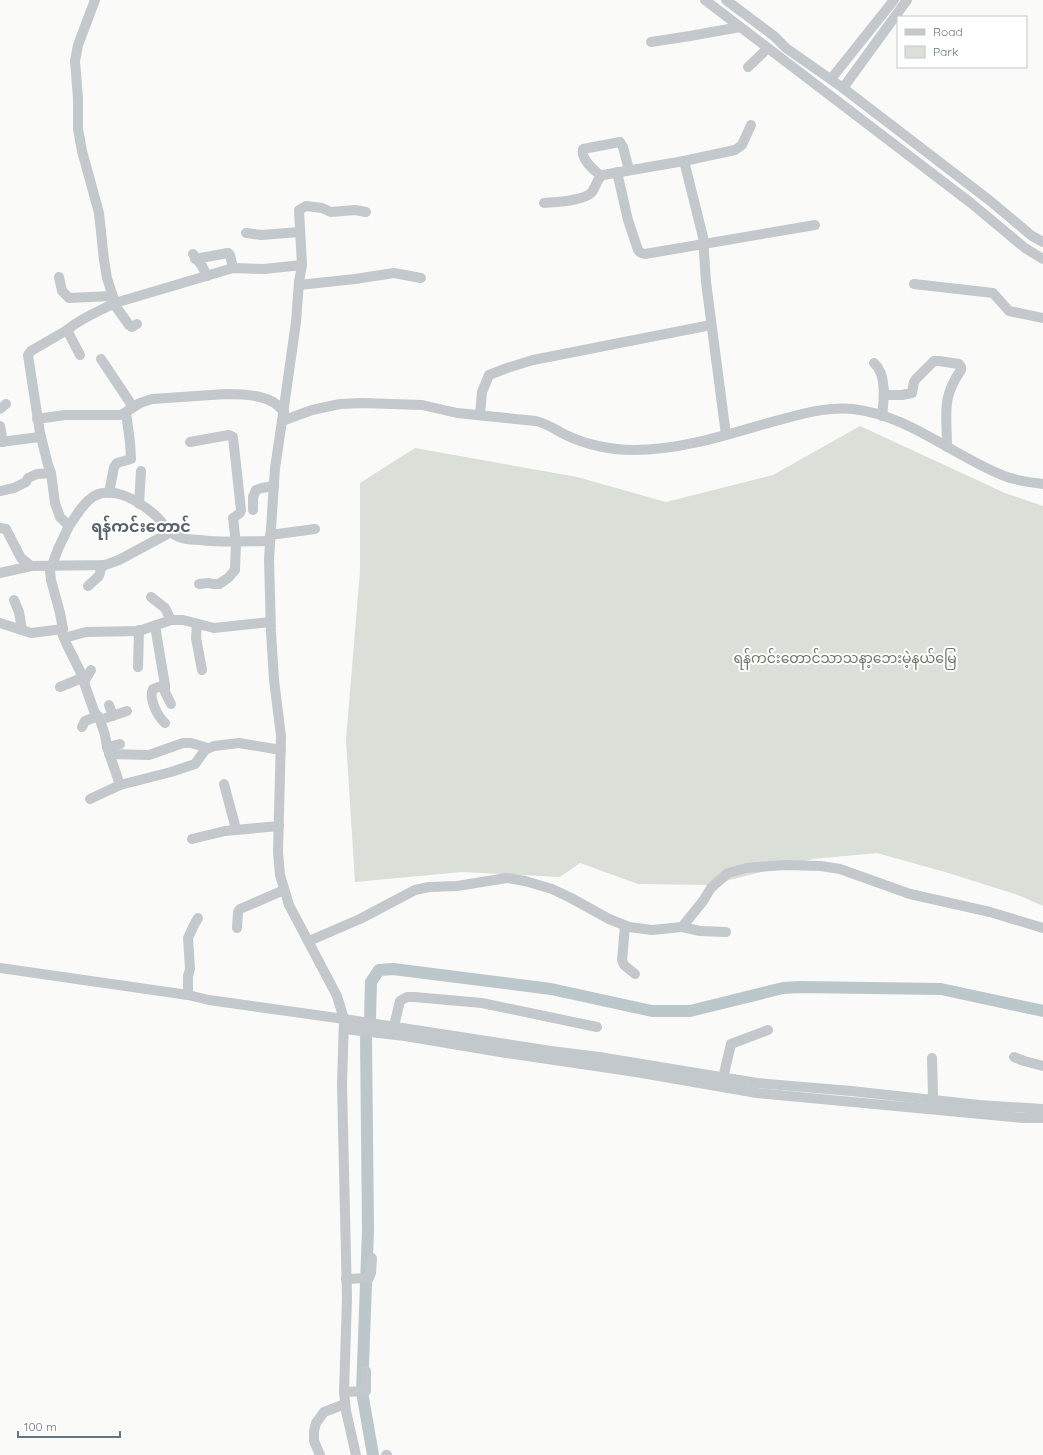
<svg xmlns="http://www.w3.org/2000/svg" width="1043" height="1455" font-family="Quicksand,'Noto Sans Myanmar',sans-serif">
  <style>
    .green { fill: #dadfd7 }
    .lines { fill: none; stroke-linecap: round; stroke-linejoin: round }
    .river { stroke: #bbc7cb; stroke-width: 12 }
    .minor { stroke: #c3c8cc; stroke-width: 10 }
    .labels { text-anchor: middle; stroke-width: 4; stroke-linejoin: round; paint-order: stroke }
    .park-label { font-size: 14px; fill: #687a64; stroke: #fff }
    .quarter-label { font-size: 16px; font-weight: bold; fill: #57646e; stroke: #fff }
  </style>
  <rect width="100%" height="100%" fill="#fafaf8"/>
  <path class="green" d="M860,426L1005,493L1043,506V906L1018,895L945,872L877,853L813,859L710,885L638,884L580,863L560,877L462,872L355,882L346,740L360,571V483L415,448L577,477L666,502L773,475Z"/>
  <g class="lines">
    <g class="river">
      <path d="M370,1018L371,982L379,970L393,969L551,989L652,1011H690L783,988L800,987L941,989L1043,1011"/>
      <path d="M366,1038L368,1230L362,1392L373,1455"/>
    </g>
    <g class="minor">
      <path d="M95,0L78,45L75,61L78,98V129L82,151L99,213L104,260L107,278L115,303L233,268L264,269L302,265"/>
      <path d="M705,0L971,203L1025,248L1043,259"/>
      <path d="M726,0L774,36L786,48L843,88L989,200L1032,236L1043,242"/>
      <path d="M651,42L690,36L740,27"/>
      <path d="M748,67L768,48"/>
      <path d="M831,79L894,0"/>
      <path d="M843,88L907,0"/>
      <path d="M684,161L735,150L742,145L751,125"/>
      <path d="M617,172L628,220L638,250L641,253L645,254L815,225"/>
      <path d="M601,176C594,170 580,159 583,149L620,142L623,147L629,170"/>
      <path d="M544,203C555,202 583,201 591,193C596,188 596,179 603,175L684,161L703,237L706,282L726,435"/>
      <path d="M246,233L261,235L300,232"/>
      <path d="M193,254L202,266L207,276"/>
      <path d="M195,259L228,253L230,255L233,268"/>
      <path d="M59,277L62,291L69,298L112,296"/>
      <path d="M914,284L993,293L1009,311L1043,318"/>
      <path d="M299,285L355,279L394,273L421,278"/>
      <path d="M115,303C99,311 81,318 67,330L31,351L28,355L40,433L48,465L51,473L55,503L60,517L69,526C76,516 83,503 94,496C114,485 140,502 155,515C162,521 169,534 179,537C185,539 193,540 200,540C223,543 246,541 270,541"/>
      <path d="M114,304L129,325L132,327L137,324"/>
      <path d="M67,330L80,355"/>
      <path d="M101,359L133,407"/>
      <path d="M874,363C887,374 884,400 882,416"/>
      <path d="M884,395H902L912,393L914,382L916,379L934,361H939L959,364L961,367V370C941,398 947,415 947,447"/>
      <path d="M0,409L6,404"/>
      <path d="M480,415L482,392L489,375L507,368L533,360L711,325"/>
      <path d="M37,419L65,415H120L123,414L140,403L152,399L226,394C239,394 260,395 271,401C276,403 280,408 284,411"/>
      <path d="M282,421L296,322L299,282L302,265L299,210L306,206L322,208L331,212L355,210L366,212"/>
      <path d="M0,426L3,442"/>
      <path d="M0,442L40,437"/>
      <path d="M190,442L229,435L233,437L241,510L240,513L233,518L236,543L235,570L228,578L219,584H213L209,583L199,584"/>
      <path d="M0,491L14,488L26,482L28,478L37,474L51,473"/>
      <path d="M109,493L114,467L117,463L131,459L130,442L126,413"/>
      <path d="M139,504L141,471"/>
      <path d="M253,510V497L256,490L262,488L274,486"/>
      <path d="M69,526L58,549L50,571L51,580L60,613L63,629L62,633L67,645L80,671L94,711L100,720L105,735L107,747L120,785L171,772L195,764L205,750L214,746L239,743L281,750"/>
      <path d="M0,528L6,529L21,558L31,566L105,565L119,560L171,532"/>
      <path d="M270,535L315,529"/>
      <path d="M0,573L31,566"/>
      <path d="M88,586L99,576L102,565"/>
      <path d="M151,597L165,608L171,620"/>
      <path d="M14,600L19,612L22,630"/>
      <path d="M0,623L31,633L63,629"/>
      <path d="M197,624L196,638L202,670"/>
      <path d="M155,626L165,685V692L171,704"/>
      <path d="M64,638L86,632L139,631L171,620H183L214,628L270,622"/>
      <path d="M138,667L139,630"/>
      <path d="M84,682L91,670"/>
      <path d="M60,687L82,678"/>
      <path d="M109,705L113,716"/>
      <path d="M100,720L127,711"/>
      <path d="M165,723C158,717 148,698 153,689L165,685"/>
      <path d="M82,727L85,721L98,716"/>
      <path d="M107,747L120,744"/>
      <path d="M109,754L149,755L183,743H191L208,748"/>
      <path d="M224,784L236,829"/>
      <path d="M90,799L120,785"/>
      <path d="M192,839L225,831L279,826"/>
      <path d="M625,926L622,960L624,965L635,974"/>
      <path d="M682,927L700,931L726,932"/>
      <path d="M237,928L238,912L240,909L284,890"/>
      <path d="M309,941L360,919L415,890L429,887L457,886L507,878L525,881L552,889L571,898L609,919L629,927L652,930L682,927L703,901L711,888L728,873L747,868L784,865L821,866L840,869L910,894L990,912L1043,928"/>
      <path d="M0,968L188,995L209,1000L344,1019L551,1051L599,1057L757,1083L851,1091L979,1105L1043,1109"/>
      <path d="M188,995V976L190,969L188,938L194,925L198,918"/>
      <path d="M394,1026L400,1001L407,997H414L482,1003L597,1027"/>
      <path d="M344,1029L405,1036L506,1053L636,1072L757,1093L1023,1118H1043"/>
      <path d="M1014,1057L1024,1061L1043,1066"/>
      <path d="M723,1078L731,1044L768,1030"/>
      <path d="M929,1100L933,1095L932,1058"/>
      <path d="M346,1279L369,1278L371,1273L372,1258"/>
      <path d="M344,1392L366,1391V1371"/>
      <path d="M320,1455L314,1441V1431L316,1423L324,1412L345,1404"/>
      <path d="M356,1455L346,1411L344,1392L347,1298L342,1085L344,1019L337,996L289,905L280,875L278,852L281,736L274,680L271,632L269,559L275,468L282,421L312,410L340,404L362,403L422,405L457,413L536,421C548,424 556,430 566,435C586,445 612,450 634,450C677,450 720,437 761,425C791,417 822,406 853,409C908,415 952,455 1002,475C1015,481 1029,482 1043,484"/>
      <path d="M386,1455H387"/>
    </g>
  </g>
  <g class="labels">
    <g class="park-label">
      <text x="845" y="663">ရန်ကင်းတောင်သာသနာ့ဘေးမဲ့နယ်မြေ</text>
    </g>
    <g class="quarter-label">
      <text x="141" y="532">ရန်ကင်းတောင်</text>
    </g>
  </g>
  <rect x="897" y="16" width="130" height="52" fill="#ffffff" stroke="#c1c8cd"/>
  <rect x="905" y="29" width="20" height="6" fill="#c3c8cc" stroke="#c1c8cd"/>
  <text x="933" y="36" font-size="12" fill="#657683">Road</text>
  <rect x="905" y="46" width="20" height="12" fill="#dadfd7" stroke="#c1c8cd"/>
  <text x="933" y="56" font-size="12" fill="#657683">Park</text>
  <path d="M18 1431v6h102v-6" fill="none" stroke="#657683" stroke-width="2"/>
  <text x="24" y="1431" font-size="12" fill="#657683" stroke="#ffffff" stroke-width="3" paint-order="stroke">100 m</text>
</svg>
